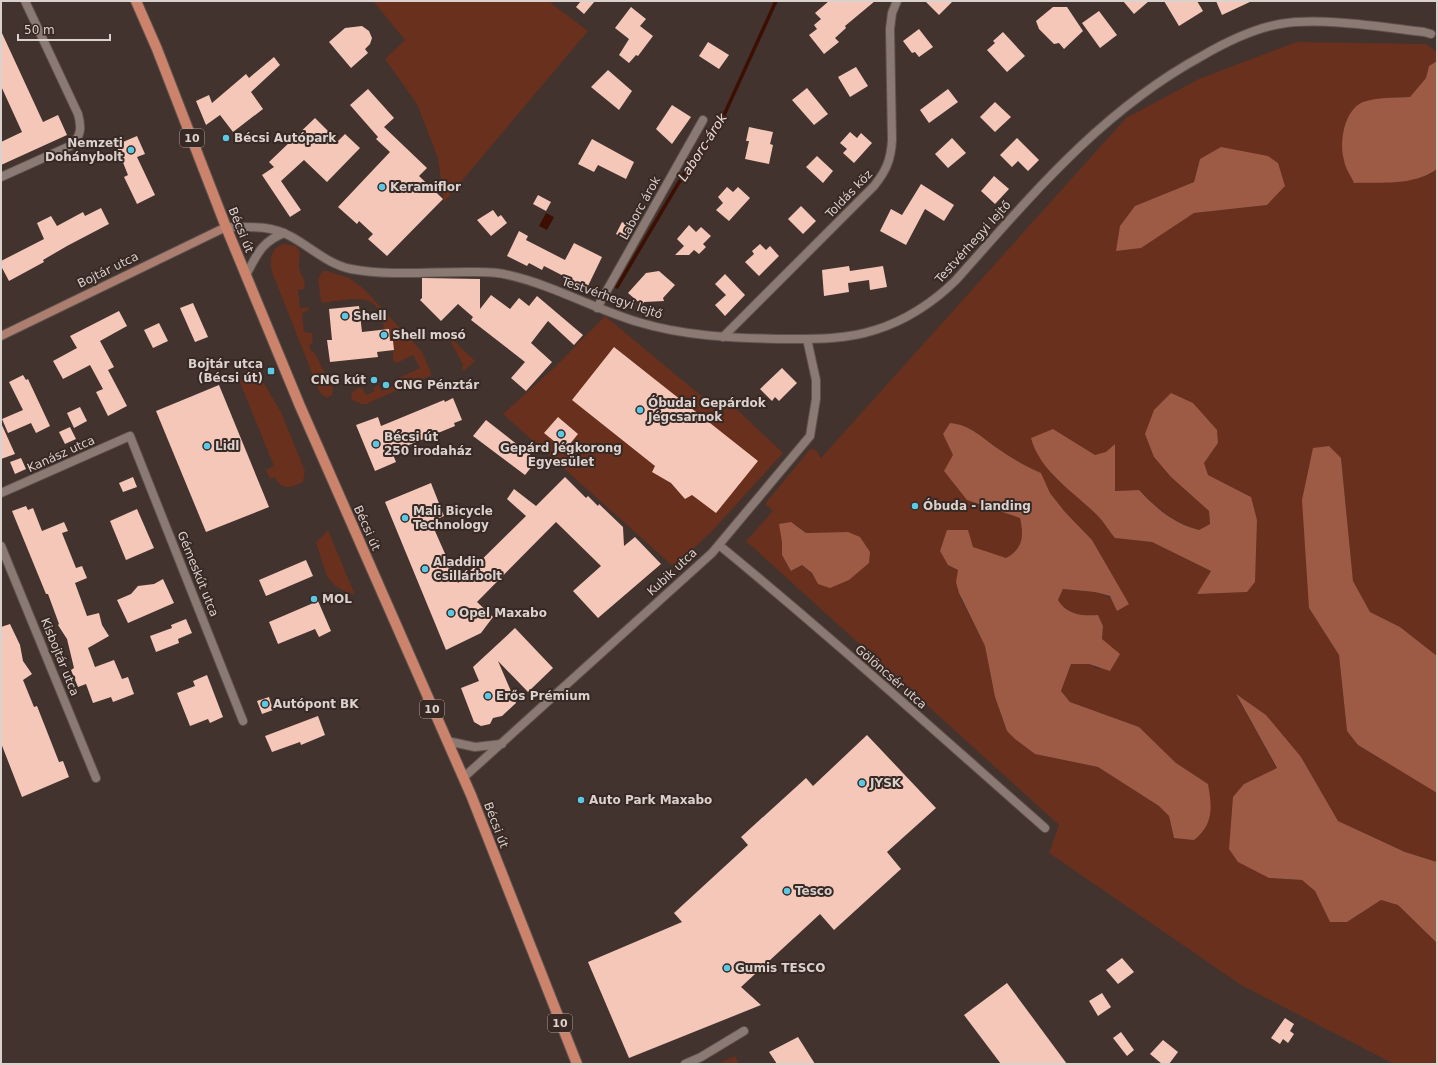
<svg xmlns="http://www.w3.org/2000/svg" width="1438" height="1065" font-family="'DejaVu Sans',sans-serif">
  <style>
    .green { fill: #68301d; fill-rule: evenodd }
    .forest { fill: #9d5a44 }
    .water { fill: #3c0f01 }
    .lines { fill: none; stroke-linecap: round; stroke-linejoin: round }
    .stream { stroke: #3c0f01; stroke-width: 3.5 }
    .building { fill: #f5c7b8 }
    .street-casing { stroke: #5e524d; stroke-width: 10 }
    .secondary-casing { stroke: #5e524d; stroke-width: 10 }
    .primary-casing { stroke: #5e524d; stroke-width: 12 }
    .street { stroke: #8b7973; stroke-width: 8 }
    .secondary { stroke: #ab7e6f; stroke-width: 8 }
    .primary { stroke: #cb836b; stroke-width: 10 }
    .poi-dot { fill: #5bc8e6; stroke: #382924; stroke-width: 1.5 }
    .labels { text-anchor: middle; stroke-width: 4; stroke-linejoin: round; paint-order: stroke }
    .shield { fill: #382924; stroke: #aa9f9a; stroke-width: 1 }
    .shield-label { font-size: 11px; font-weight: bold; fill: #dbd1cd }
    .poi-label { font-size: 12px; font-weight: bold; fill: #dbd1cd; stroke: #382924; text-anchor: start }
    .street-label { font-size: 12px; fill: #dbd1cd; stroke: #382924 }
    .water-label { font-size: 13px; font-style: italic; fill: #f3ded7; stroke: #382924 }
  </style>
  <rect width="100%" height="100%" fill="#42332e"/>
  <g class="green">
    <path d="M373,1H550L552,4L588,31L444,202L438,158L417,104L385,59L405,40Z"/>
    <path d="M1296,42L1426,44L1437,52V61L1429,66L1426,78L1410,97L1374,100L1429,175L1437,169V656L1400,627L1370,612L1353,581L1341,458L1309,608L1339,655L1347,731L1358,745L1437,793V862L1405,852L1338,821L1301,757L1236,695L1277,769L1244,784L1269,878L1302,880L1315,891L1330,922H1347L1381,900L1398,905L1437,943V1064H1394L1241,985L1049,853L1059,825L746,541L773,511L765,504L810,449L816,450L821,458L1126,118L1199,79ZM1200,159L1267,205L1194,213L1141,247L1135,206L1194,182ZM950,423C971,425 981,437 997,448C1011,458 1025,466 1041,473L1050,493L1065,512L1092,540L1129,604L1095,592L1063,589L1058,600C1067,615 1082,616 1098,615L1103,626L1101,639L1119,654L1098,669L1089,664H1071L1061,691L1070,702L1139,727L1176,763L1208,784L1174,838L1169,816L1159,806L1098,767L1035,754L1007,731L995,697L985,646L961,599L958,570L948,565L973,547L1006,559C1023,548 1024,537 1020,518L991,508ZM1053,429L1095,455L1106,453L1115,444V491L1139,490C1157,508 1174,523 1199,530L1210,524L1209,511L1171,477L1154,457L1218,443L1204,463L1208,475L1251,497L1247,592L1198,594L1211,571L1152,542L1115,538L1100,517L1051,474ZM796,525L806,533L848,532L818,584L812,574L802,565L792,571C777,549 779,545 796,525Z"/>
    <path d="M286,244L296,246C303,254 298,259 299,267C300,275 307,280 304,289L298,290L300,308L308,307L309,310L302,313L304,332L312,333L313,342L309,345L311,351L314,352L333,389L332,395L327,398L320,393L272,272C269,260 271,245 286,244Z"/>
    <path d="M323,271H327L349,278L364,289L422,352L432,375L366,404H361L352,400L351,393L358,388H362L366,395L375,391L373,388L379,385L382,391L401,382L399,378L420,368L413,355L397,363L393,361V341H390L389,329H384C381,289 352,299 323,303L321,301L318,279Z"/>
    <path d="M605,316L722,413L730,403L783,453L714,529L674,567L503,414L557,365Z"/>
    <path d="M452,339L475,361L464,371L462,369L463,365L450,340Z"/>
    <path d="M239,380L263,382L281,412L305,471L303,482C291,488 281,491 275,477L270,479L266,470L274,466Z"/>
    <path d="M328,530L355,595C323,585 327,572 316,543Z"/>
    <path d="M735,1056L739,1064H717Z"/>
  </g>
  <g class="forest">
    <path d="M1437,61V169C1414,186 1381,182 1354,183C1351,176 1345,168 1344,160C1339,142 1344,110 1363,102C1377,97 1395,98 1410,97L1426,78L1429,66Z"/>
    <path d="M1221,147L1268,156L1278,163L1285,186L1267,205L1194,213L1141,248L1116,251L1120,226L1135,206L1194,182L1200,159Z"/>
    <path d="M1171,393L1193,403L1217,430L1218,443L1204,463L1208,475L1251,497L1257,520L1255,582L1247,592L1197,594L1211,571L1152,542L1115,538C1109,531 1104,522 1098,516C1074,492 1040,472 1031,438L1053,429L1095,455L1106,452L1115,444V491L1139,490C1156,508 1174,524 1199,530L1210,524L1209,511L1171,477L1154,457L1145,434L1154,410Z"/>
    <path d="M950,423C971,425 981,437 997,448C1011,458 1025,466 1041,473L1050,493L1065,512L1092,540L1129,604L1117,611L1110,596L1095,592L1063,589L1058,600C1067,615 1082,616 1098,615L1103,626L1102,639L1120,654L1110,671L1089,664H1071L1061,691L1070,702L1139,727L1176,763L1208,784C1212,807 1214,824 1194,840L1174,838L1169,816L1159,806L1098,767L1035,754L1015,739L1007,731L995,697L985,646L959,593L956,582L958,570L948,565L940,551L947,530H968L973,547L1006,558C1023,549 1024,536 1020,518L967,500L944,471L953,455L943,434Z"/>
    <path d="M1329,446L1341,458L1353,581L1370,612L1400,627L1437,656V793L1358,745L1347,731L1339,655L1309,608L1302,500L1313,448Z"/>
    <path d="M791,522L806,533L848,532L860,537L870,552L869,563L849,580L830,588L818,584L812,573L802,565L791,571L782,555V542L779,524Z"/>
    <path d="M1236,694L1266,715L1301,757L1338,821L1405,852L1437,862V943L1398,905L1381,900L1347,922H1330L1315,891L1302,880L1269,878L1238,862L1229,849L1233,797L1244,784L1277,768Z"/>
  </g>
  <path class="water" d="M546,213L554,217L547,230L539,226Z"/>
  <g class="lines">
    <path class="stream" d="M617,287L688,167L719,126L776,1"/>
  </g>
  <g class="building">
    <path d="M581,1H595L584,14L576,7Z"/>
    <path d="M829,1H875L845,26L846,28L835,38L839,42L824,54L809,35L817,29L814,25L821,19L815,13Z"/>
    <path d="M925,1H953L939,15Z"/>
    <path d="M1123,1H1149L1134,14Z"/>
    <path d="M1164,1H1197L1203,11L1179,26Z"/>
    <path d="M1216,1H1252L1222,15Z"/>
    <path d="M631,7L646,19L640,26L653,36L638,56L636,55L629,63L619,55L629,39L615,28Z"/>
    <path d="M1053,7H1067L1083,31L1064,49L1059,43L1054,44L1039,29L1036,21Z"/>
    <path d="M1099,11L1117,35L1100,48L1082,23Z"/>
    <path d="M362,26L369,31L372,38L370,44L365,49L368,53L351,68L329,42L345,28Z"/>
    <path d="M919,29L933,47L919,57L915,52L912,53L903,41Z"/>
    <path d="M1,31L43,122L58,115L67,135L1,165V142L22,132L1,86Z"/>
    <path d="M1003,32L1025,56L1007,72L987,50L995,43L993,41Z"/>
    <path d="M708,42L729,55L719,69L699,56Z"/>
    <path d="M274,57L280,65L251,92L263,109L233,132L220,115L206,125L196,101L209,95L212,103L246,74L249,78Z"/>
    <path d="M856,67L868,86L850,97L838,77Z"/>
    <path d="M608,70L632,91L619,110L591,87Z"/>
    <path d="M807,88L828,114L814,125L792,100Z"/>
    <path d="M368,89L394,118L384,127L427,168L419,176L443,199L387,256L368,239L373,234L359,221L357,224L338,207L390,152L376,139L378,137L350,105Z"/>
    <path d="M948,89L958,102L929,123L920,110Z"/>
    <path d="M995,102L1011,117L995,132L980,117Z"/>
    <path d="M672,105L691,117L672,144L656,129Z"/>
    <path d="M315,118L338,141L345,134L360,148L327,182L304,160L281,181L301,210L290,217L262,175L274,167L269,162Z"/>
    <path d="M749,127L773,132L770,144L773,145L769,164L745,159L749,141H746Z"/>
    <path d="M850,132L857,138L861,133L872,143L854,163L843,153L847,149L840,143Z"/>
    <path d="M137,136L145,154L137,157L155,195L137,204L124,177L128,175L116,145Z"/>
    <path d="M952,138L966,153L948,168L935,154Z"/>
    <path d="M1017,138L1039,160L1028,171L1018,161L1012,167L1000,155Z"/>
    <path d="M592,139L634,162L626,179L598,165L594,172L578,164Z"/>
    <path d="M817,156L833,171L823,183L806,167Z"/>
    <path d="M994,176L1009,189L995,204L981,191Z"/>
    <path d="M921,184L954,205L944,221L925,209L906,245L880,231L891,209L902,215Z"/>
    <path d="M727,187L733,192L738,187L750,198L729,221L716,210L723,203L718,197Z"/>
    <path d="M538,195L551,202L546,211L533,204Z"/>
    <path d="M801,206L816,221L803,234L788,219Z"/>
    <path d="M101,208L109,224L67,246L43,260L44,262L9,281L1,266V261L44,239L37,223L51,216L57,226L83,212L85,216Z"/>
    <path d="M493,210L498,217L501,215L507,223L491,236L477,220Z"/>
    <path d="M622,222L632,227L625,239L616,234Z"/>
    <path d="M689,225L696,232L701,227L711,236L703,244L706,247L699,254L694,250L689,255H675L684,246L677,239Z"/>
    <path d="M519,231L528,236L526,240L565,260L574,243L602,257L587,288L544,266L542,270L529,263L527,266L507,256Z"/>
    <path d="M760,244L766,250L770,246L779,256L759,276L745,262L754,254L752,251Z"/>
    <path d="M849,266L850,271L883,266L887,287L870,290L869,280L848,283L849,292L824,296L822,270Z"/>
    <path d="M659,271L675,285L663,298L664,301L644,302L642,305L628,293L646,273Z"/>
    <path d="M725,274L745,295L725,316L715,305L726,295L715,284Z"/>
    <path d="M422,278L480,279V309L491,295L510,309L519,298L529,306L537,296L583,335L574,345L548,321L531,343L552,362L526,391L511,378L525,362L471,320L473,317L458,304L441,321L420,300L422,298Z"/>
    <path d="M193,303L208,337L195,342L180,308Z"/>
    <path d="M359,306L362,332L389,329L390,341H393L394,350L377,352L378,357L330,362L327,340H332L329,309Z"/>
    <path d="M119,311L127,326L100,341L114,367L108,370L127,406L108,416L96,392L103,389L90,365L63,379L53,361L77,348L70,336Z"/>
    <path d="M159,323L168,341L153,348L144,330Z"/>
    <path d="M614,347L758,461L716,513L692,495L685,499L671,483L652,472L655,466L572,400Z"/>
    <path d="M782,368L797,383L779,401L775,397L772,401L760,389Z"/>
    <path d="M23,375L26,380L28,379L50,426L36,433L31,423L8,433L2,419L23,410L9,382Z"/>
    <path d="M219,385L269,507L206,532L156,411Z"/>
    <path d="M453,398L462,420L454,423L455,426L392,452L396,462L375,471L356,425L378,417L381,426L444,400L445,402Z"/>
    <path d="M80,407L87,421L74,428L67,413Z"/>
    <path d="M558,417L578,434L565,450L544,433Z"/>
    <path d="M486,420L537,460L525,475L473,436Z"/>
    <path d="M1,423L15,454L1,459Z"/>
    <path d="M70,427L76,439L65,444L59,432Z"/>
    <path d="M21,458L26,469L15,474L10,462Z"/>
    <path d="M133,477L137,487L123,492L119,483Z"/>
    <path d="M565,477L586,498L588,496L598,506L599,504L623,527L624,546L635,537L661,564L598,618L573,591L601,566L556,522L477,602L493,617L481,633L446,650L385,502L431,483L444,516L431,522L458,583L526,516L507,499L514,489L536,506Z"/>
    <path d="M26,506L28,510L33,508L42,531L64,522L68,531L62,533L76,568L82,566L87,578L75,583L87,616L99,613L102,625L109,636L88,648L95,667L114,660L122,679L128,677L134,694L113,702L111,697L93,703L86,684L78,687L71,670L74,668L67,639L58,625L59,624L48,594H46L12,511Z"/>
    <path d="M137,509L154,548L126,560L110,521Z"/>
    <path d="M306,560L313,576L266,596L259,580Z"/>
    <path d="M163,579L174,603L128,623L117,600L131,594L138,586L154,584Z"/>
    <path d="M318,601L331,631L319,637L315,629L278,644L269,622Z"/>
    <path d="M186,619L192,633L178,639L179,643L156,652L150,636L172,628L171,625Z"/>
    <path d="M10,624L20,645L23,661L32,674L23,680L34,707L37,706L59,762L63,761L69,777L22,797L1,743V627Z"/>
    <path d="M515,628L553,668L528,692L498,661L516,703L502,716L493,718L490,724L481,726L474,722L461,688L479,681L473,667Z"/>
    <path d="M207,675L223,717L210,723L208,719L190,726L177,693L195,686L193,681Z"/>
    <path d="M269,697L273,710L262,714L257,701Z"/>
    <path d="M318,716L325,735L301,745L300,742L272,752L265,736Z"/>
    <path d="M867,735L936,808L887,852L901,869L834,930L820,914L741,987L761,1005L629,1058L588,962L682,922L674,913L748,845L741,837L806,778L813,786Z"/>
    <path d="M1122,958L1134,972L1118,984L1106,970Z"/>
    <path d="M1007,983L1067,1064H1001L964,1015Z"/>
    <path d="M1102,993L1111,1007L1098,1016L1089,1001Z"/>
    <path d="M1285,1018L1294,1024L1290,1031L1294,1034L1288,1043L1283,1039L1280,1044L1271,1038Z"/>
    <path d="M1121,1032L1134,1050L1127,1056L1113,1038Z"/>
    <path d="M798,1037L815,1064H777L769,1052Z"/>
    <path d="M1163,1040L1178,1052L1169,1064H1162L1150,1054Z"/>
  </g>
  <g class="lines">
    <defs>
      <g id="street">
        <path d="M1,177L70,146C81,137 82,128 78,114L25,1"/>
        <path d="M226,227C247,227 271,225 290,236C311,247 327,264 351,269C388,276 428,272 466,272C480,272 495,271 508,275C553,285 594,309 638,322C684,336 732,338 779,339C811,339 845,340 875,330C905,321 934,302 956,280C1031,196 1101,111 1202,56C1226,42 1252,29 1280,24C1321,17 1381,27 1424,32L1431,34"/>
        <path d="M246,275C257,255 261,242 284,233"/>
        <path d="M597,308L703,120"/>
        <path d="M723,337L874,186C886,171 891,160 892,140L890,29L892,13L897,1"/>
        <path d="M1,493L130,436L243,721"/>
        <path d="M719,545C830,636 937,733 1045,828"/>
        <path d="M1,546L96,778"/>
        <path d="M447,741L475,747L502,744"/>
        <path d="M463,778L712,553L810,436L816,399V380L807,339"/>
        <path d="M685,1064L701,1057L744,1031"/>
      </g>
      <path id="secondary" d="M1,336L226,227"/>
      <path id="primary" d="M136,1L157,49L226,227L300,406L471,795L577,1064"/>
    </defs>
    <use href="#street" class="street-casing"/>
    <use href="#secondary" class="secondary-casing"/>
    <use href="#primary" class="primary-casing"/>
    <use href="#street" class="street"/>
    <use href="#secondary" class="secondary"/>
    <use href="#primary" class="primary"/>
  </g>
  <g class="poi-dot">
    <circle cx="226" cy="138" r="4"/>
    <circle cx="131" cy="150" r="4"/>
    <circle cx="382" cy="187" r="4"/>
    <circle cx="345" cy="316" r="4"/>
    <circle cx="384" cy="335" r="4"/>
    <rect x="267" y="367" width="8" height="8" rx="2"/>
    <circle cx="374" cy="380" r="4"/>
    <circle cx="386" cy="385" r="4"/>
    <circle cx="640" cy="410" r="4"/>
    <circle cx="561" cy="434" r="4"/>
    <circle cx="376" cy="444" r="4"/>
    <circle cx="207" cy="446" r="4"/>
    <circle cx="915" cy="506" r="4"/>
    <circle cx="405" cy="518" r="4"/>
    <circle cx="425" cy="569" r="4"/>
    <circle cx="314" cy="599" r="4"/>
    <circle cx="451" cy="613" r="4"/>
    <circle cx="488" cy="696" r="4"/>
    <circle cx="265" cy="704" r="4"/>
    <circle cx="862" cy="783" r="4"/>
    <circle cx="581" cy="800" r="4"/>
    <circle cx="787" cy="891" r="4"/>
    <circle cx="727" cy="968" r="4"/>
  </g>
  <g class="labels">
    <g class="shield">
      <rect x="180" y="129" width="24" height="18" rx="3"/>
      <rect x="420" y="700" width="24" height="18" rx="3"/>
      <rect x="548" y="1014" width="24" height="18" rx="3"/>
    </g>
    <g class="shield-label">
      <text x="192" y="142">10</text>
      <text x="432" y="713">10</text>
      <text x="560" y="1027">10</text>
    </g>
    <g class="poi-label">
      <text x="234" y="142">Bécsi Autópark</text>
      <text x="123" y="147" text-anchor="end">Nemzeti<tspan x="123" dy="14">Dohánybolt</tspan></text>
      <text x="390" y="191">Keramiflor</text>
      <text x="353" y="320">Shell</text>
      <text x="392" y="339">Shell mosó</text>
      <text x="263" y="368" text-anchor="end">Bojtár utca<tspan x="263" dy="14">(Bécsi út)</tspan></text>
      <text x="366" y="384" text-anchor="end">CNG kút</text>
      <text x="394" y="389">CNG Pénztár</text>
      <text x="648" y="407">Óbudai Gepárdok<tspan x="648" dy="14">Jégcsarnok</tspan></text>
      <text x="384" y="441">Bécsi út<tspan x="384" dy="14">250 irodaház</tspan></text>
      <text x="215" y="450">Lidl</text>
      <text x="561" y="452" text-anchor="middle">Gepárd Jégkorong<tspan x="561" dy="14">Egyesület</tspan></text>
      <text x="923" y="510">Óbuda - landing</text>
      <text x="413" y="515">Mali Bicycle<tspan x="413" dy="14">Technology</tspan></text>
      <text x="433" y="566">Aladdin<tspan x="433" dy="14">Csillárbolt</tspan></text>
      <text x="322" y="603">MOL</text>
      <text x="459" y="617">Opel Maxabo</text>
      <text x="496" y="700">Erős Prémium</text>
      <text x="273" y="708">Autópont BK</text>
      <text x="870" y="787">JYSK</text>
      <text x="589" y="804">Auto Park Maxabo</text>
      <text x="795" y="895">Tesco</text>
      <text x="735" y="972">Gumis TESCO</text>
    </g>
    <g class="street-label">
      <text transform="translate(849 194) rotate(-46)" y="4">Toldás köz</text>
      <text transform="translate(640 208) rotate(-61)" y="4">Laborc árok</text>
      <text transform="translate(241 230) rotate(68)" y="4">Bécsi út</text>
      <text transform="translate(973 242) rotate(-48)" y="4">Testvérhegyi lejtő</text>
      <text transform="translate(108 270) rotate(-26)" y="4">Bojtár utca</text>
      <text transform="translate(612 298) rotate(19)" y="4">Testvérhegyi lejtő</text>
      <text transform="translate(61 454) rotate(-24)" y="4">Kanász utca</text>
      <text transform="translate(367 528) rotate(66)" y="4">Bécsi út</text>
      <text transform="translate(672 572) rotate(-43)" y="4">Kubik utca</text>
      <text transform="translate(198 574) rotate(68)" y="4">Gémeskút utca</text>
      <text transform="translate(60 657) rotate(68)" y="4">Kisbojtár utca</text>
      <text transform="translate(891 677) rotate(41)" y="4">Gölöncsér utca</text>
      <text transform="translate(496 825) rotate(69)" y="4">Bécsi út</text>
    </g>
    <g class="water-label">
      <text transform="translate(702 147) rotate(-57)" y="5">Laborc-árok</text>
    </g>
  </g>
  <rect width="1438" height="1065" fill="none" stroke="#dbd1cd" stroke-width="4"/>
  <path d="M18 34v6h92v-6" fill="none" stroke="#dbd1cd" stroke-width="2"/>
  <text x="24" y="34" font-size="12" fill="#dbd1cd" stroke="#382924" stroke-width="3" paint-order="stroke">50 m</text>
</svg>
